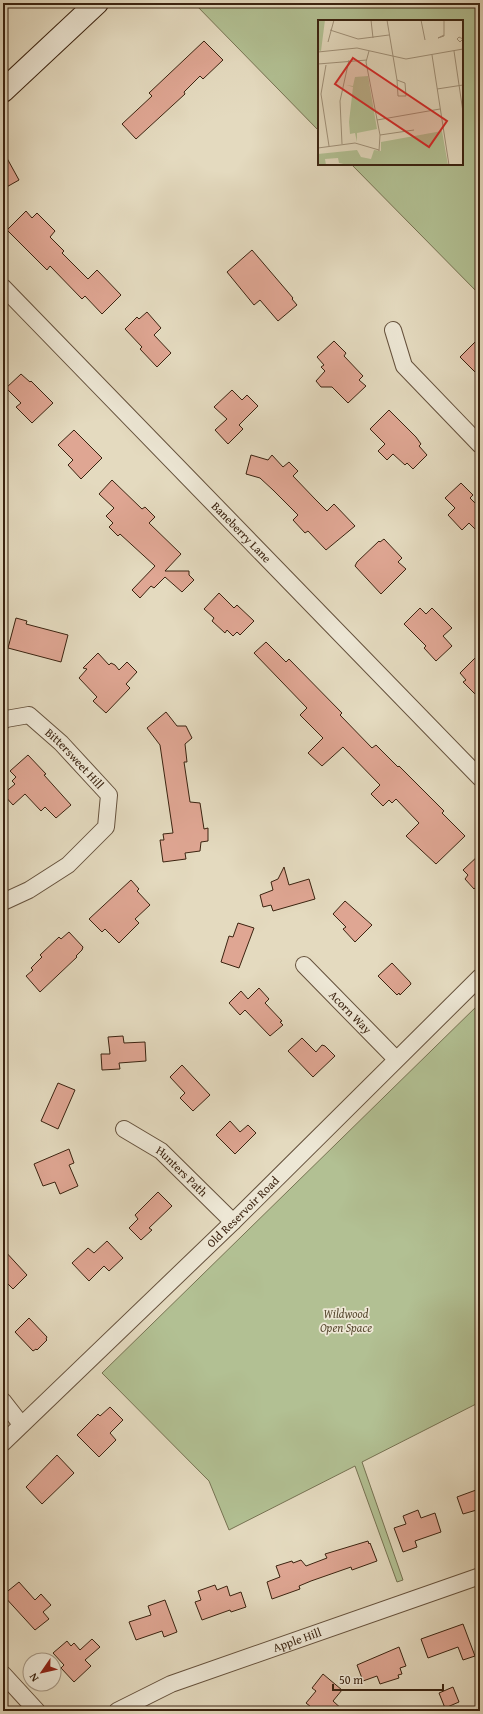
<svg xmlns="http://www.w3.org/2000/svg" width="483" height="1714" font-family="'Gentium Book Plus',serif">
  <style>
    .green { fill: #b2c093; stroke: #767252 }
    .building { fill: #dfa693; stroke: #3b2310 }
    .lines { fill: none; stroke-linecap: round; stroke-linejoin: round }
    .minor-casing { stroke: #65513c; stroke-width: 18 }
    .secondary-casing { stroke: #3b2310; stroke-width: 24 }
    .minor { stroke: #ede7d5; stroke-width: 16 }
    .secondary { stroke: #ede7d5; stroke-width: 22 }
    .labels { text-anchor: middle; stroke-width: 3.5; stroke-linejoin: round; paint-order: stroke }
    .street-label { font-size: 12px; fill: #3b2310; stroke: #ede7d5 }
    .park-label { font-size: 12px; font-style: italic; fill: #594a31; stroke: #ede7d5 }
    .inset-road { fill: none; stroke: #a09179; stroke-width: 1 }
    .view { fill: #d62828; fill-opacity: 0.15; stroke: #d62828; stroke-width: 2 }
    .inset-edge { fill: none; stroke: #3b2310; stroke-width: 2 }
  </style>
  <rect width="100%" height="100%" fill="#e4dabf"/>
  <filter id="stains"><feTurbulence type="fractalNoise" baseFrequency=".005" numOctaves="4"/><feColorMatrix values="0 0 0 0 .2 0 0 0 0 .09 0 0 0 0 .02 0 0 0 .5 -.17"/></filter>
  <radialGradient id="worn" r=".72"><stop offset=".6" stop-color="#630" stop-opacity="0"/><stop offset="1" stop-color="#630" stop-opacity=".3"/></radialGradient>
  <g class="green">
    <path d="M194,3H480V295L351,164H462V21H319V131Z"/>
    <path d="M480,1003V1402L362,1462L403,1580L397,1582L355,1466L229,1530L209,1481L102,1373Z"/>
  </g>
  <g class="building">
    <path d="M204,41L223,60L203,79L200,76L184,92L185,94L136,139L122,124L152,96L149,93Z"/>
    <path d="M3,151L19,180L3,189Z"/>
    <path d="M26,211L32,218L37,213L55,231L50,237L64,251L62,253L88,279L97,270L121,295L102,314L85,296L82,299L50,266L47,270L7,230Z"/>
    <path d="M252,250L293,298L292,299L297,305L278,321L260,300L254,305L227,272Z"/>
    <path d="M147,312L161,328L154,335L171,353L157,367L140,349L142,347L125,329L137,317L139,319Z"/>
    <path d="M480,337V377L460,357Z"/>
    <path d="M334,341L346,353L344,356L363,376L359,380L366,386L348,403L332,387H321L316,381L325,371L321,367L324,365L317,357Z"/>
    <path d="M21,374L30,382L31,381L53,403L32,423L16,407L21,403L6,388Z"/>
    <path d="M232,390L242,400L247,395L258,406L239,425L243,429L228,444L215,430L227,419L214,407Z"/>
    <path d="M389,410L416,437L421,444L419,446L427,455L413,469L407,463L405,465L393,454L387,460L378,451L385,444L370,429Z"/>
    <path d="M74,430L102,458L81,479L68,465L73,460L58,445Z"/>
    <path d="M251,455L268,460L272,455L283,467L289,462L298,471L293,476L315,499L327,511L334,504L355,526L326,550L308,531L305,533L293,520L298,515L273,490L260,478L246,474Z"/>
    <path d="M112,480L142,509L145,507L155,517L149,523L181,554L165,571H189V575L194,580L182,592L165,577L154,588L151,586L140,598L132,590L155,566L120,534L118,536L109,527L113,523L106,516L114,508L99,494Z"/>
    <path d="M461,483L473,495L470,498L480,508V534L469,523L462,530L448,515L455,508L445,498Z"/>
    <path d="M384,539L402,558L398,562L406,569L381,594L355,566L357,562L379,541L380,542Z"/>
    <path d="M219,593L234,608L237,605L254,621L240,635L237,632L233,636L227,630L225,633L212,621L214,618L204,609Z"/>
    <path d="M420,608L426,614L432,608L452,628L443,636L452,646L436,661L424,648L426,646L404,624Z"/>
    <path d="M16,618L27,621L26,624L68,635L61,662L8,648Z"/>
    <path d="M266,642L286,662L289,659L342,713L340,715L372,748L376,745L398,767L399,766L444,811L442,813L465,836L436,864L406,836L419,823L396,799L392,803L389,800L383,806L371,794L380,785L343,747L322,766L308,753L323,738L300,715L307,708L254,653Z"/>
    <path d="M98,653L109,665L111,663L115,665L119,670L127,662L137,672L126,684L130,688L106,713L93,701L97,697L79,678L87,669L83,668Z"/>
    <path d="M480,653V699L463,682L466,680L460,673Z"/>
    <path d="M166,712L177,726H186L192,738L185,744L187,762H184L190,802L200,803L204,829L208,828V841L201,842L200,851L185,853L186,859L163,862L160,840H164L163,834L173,833L160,745L147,728Z"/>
    <path d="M28,755L46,774L44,775L71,805L56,818L45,807L41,811L25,794L13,805L3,794L15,784L12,781L16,777L10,771Z"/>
    <path d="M480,854V888L478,885L474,889L465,879L468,875L463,870Z"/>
    <path d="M284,867L289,885L309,879L315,899L273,911L271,905L263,907L260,895L273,890L271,882L278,879Z"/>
    <path d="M131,880L139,889L137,891L150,905L135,919L139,923L119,943L105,929L102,932L89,919Z"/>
    <path d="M345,901L372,925L355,942L343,929L346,927L333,914Z"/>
    <path d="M238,923L254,928L239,968L221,962L229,936L233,937Z"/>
    <path d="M69,932L83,947L82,950L76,956L77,957L40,992L26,976L33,970L31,968L42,957L40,955L59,937L61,939Z"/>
    <path d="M392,963L410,982L411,984L400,995L399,993L397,995L378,976Z"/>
    <path d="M259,988L269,999L265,1003L282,1021L280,1022L283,1025L270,1036L245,1010L240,1015L229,1003L241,991L248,999Z"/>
    <path d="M123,1036L124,1043L145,1042L146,1061L119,1063L120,1069L102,1070L101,1054H110L108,1037Z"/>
    <path d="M302,1038L316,1052L322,1045L325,1046L335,1056L313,1077L288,1051Z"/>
    <path d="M182,1065L210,1095L193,1111L180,1098L185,1093L170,1077Z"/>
    <path d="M58,1083L75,1090L58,1129L41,1121Z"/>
    <path d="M230,1121L240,1132L248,1125L256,1133L235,1154L216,1135Z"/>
    <path d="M69,1149L74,1163L69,1165L78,1186L60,1194L55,1182L43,1186L34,1164Z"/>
    <path d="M158,1192L172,1206L149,1228L152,1230L141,1240L129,1228L138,1219L135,1215Z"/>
    <path d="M107,1241L123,1258L109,1271L104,1266L89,1281L72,1263L88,1248L94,1253Z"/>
    <path d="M3,1249L27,1275L13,1289L3,1279Z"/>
    <path d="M29,1318L47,1337L46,1339L47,1340L37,1350L36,1349L33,1351L15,1332Z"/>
    <path d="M110,1407L123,1420L110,1433L116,1440L99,1457L77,1435L98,1414L100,1416Z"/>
    <path d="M57,1455L74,1473L42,1504L26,1487Z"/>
    <path d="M476,1490L477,1495L480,1494V1509L463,1514L457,1497Z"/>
    <path d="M418,1510L421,1518L435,1513L441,1532L415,1541L417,1547L403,1552L394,1528L406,1524L403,1516Z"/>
    <path d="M368,1541L369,1544L370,1543L377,1561L352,1570L351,1567L311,1581L299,1586L300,1589L272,1599L267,1582L280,1577L276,1566L292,1561L293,1563L301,1560L306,1566L327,1558L325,1554Z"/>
    <path d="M19,1582L35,1600L41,1594L51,1605L43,1612L49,1619L35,1630L3,1595Z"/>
    <path d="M215,1585L217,1590L227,1586L230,1596L241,1592L246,1607L231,1612L230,1610L202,1620L195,1602L201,1600L198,1591Z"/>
    <path d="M165,1600L177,1632L164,1637L162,1631L136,1640L129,1622L151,1615L148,1606Z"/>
    <path d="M463,1624L475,1656L463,1660L458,1647L428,1658L421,1639Z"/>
    <path d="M92,1639L100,1647L85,1660L91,1666L74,1682L61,1668L64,1665L53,1653L67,1641L71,1646L74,1643L80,1650Z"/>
    <path d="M399,1647L406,1666L400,1668L402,1674L398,1675L399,1678L380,1684L377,1676L363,1681L357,1665Z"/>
    <path d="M323,1674L342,1690L333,1701L344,1711H316L306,1703L316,1691L312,1688Z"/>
    <path d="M453,1687L459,1702L445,1708L439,1693Z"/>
  </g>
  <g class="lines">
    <defs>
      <g id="minor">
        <path id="s1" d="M3,287L480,778"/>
        <path d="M393,330L404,366L480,445"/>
        <path id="s2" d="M3,721L6,719L29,715L61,743L109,795L106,827L68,865L29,890L3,902"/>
        <path id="s3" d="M304,965L396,1059"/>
        <path id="s4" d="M124,1129L161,1151L233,1222"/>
        <path d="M3,1401L21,1424"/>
        <path id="s5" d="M3,1443L233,1222L480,977"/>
        <path d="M3,1674L37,1711"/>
        <path id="s6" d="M117,1711L171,1684L480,1576"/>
      </g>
      <path id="secondary" d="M3,91L97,3"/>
    </defs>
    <use href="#minor" class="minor-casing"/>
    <use href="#secondary" class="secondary-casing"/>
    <use href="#minor" class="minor"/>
    <use href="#secondary" class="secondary"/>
  </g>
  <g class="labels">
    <g class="street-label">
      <text dy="4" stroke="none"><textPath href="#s1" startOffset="342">Baneberry Lane</textPath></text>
      <text dy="4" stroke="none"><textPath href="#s2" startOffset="90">Bittersweet Hill</textPath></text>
      <text dy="4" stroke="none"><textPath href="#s3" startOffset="66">Acorn Way</textPath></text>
      <text dy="4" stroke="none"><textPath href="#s4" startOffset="72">Hunters Path</textPath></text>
      <text dy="4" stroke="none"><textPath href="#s5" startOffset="333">Old Reservoir Road</textPath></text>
      <text dy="4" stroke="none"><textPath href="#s6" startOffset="194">Apple Hill</textPath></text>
    </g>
    <g class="park-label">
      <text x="346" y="1318">Wildwood<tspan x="346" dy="14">Open Space</tspan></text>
    </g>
  </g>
  <g transform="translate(318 20)">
    <rect width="145" height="145" fill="#e4dabf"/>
    <path d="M0,0H7L3,31L0,30ZM50,56L59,109L39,113V122L37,113L32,114L31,102L35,67L28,65L35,66L37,57ZM124,111L130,145H30L21,143L20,138L7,139L8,145H0V134L39,130L43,137L53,139L56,130L63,131V122Z" fill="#b2c093"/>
    <path class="inset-road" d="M53,0L55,18M69,0L79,60M103,0L107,20M12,10L40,19L71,15M126,15L120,18L126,16V0M145,19L141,17L139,19L142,22L145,19M10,22L16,0M51,31L48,42L62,115L61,131M136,31L145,92M0,32L39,28L88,39L145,29M114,35L131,145M0,44L49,40M8,45L3,74L11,126M79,60L87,63L88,76H80ZM119,69L145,65M59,100L122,89M62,115L96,110M24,124L22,81L31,40M0,128L37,123L61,130"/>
    <path class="view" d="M35,38L129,101L111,127L17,64Z"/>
    <rect width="145" height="145" class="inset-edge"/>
  </g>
  <rect width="483" height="1714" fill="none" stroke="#e4dabf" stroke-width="16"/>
  <rect x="4" y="4" width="475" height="1706" fill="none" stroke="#3b2310" stroke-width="2"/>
  <rect x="8" y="8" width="467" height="1698" fill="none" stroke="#3b2310"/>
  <g transform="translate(42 1672) rotate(236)"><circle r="19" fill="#ede7d5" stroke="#a69986"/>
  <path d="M0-3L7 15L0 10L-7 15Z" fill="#8f2418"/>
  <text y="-6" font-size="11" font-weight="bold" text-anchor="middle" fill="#3b2310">N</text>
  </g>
  <path d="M333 1684v6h110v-6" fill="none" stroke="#3b2310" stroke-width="2"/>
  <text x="339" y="1684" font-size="12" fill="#3b2310" stroke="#ede7d5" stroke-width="3" paint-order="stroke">50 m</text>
  <rect width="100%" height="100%" filter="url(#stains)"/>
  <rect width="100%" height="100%" fill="url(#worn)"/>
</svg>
